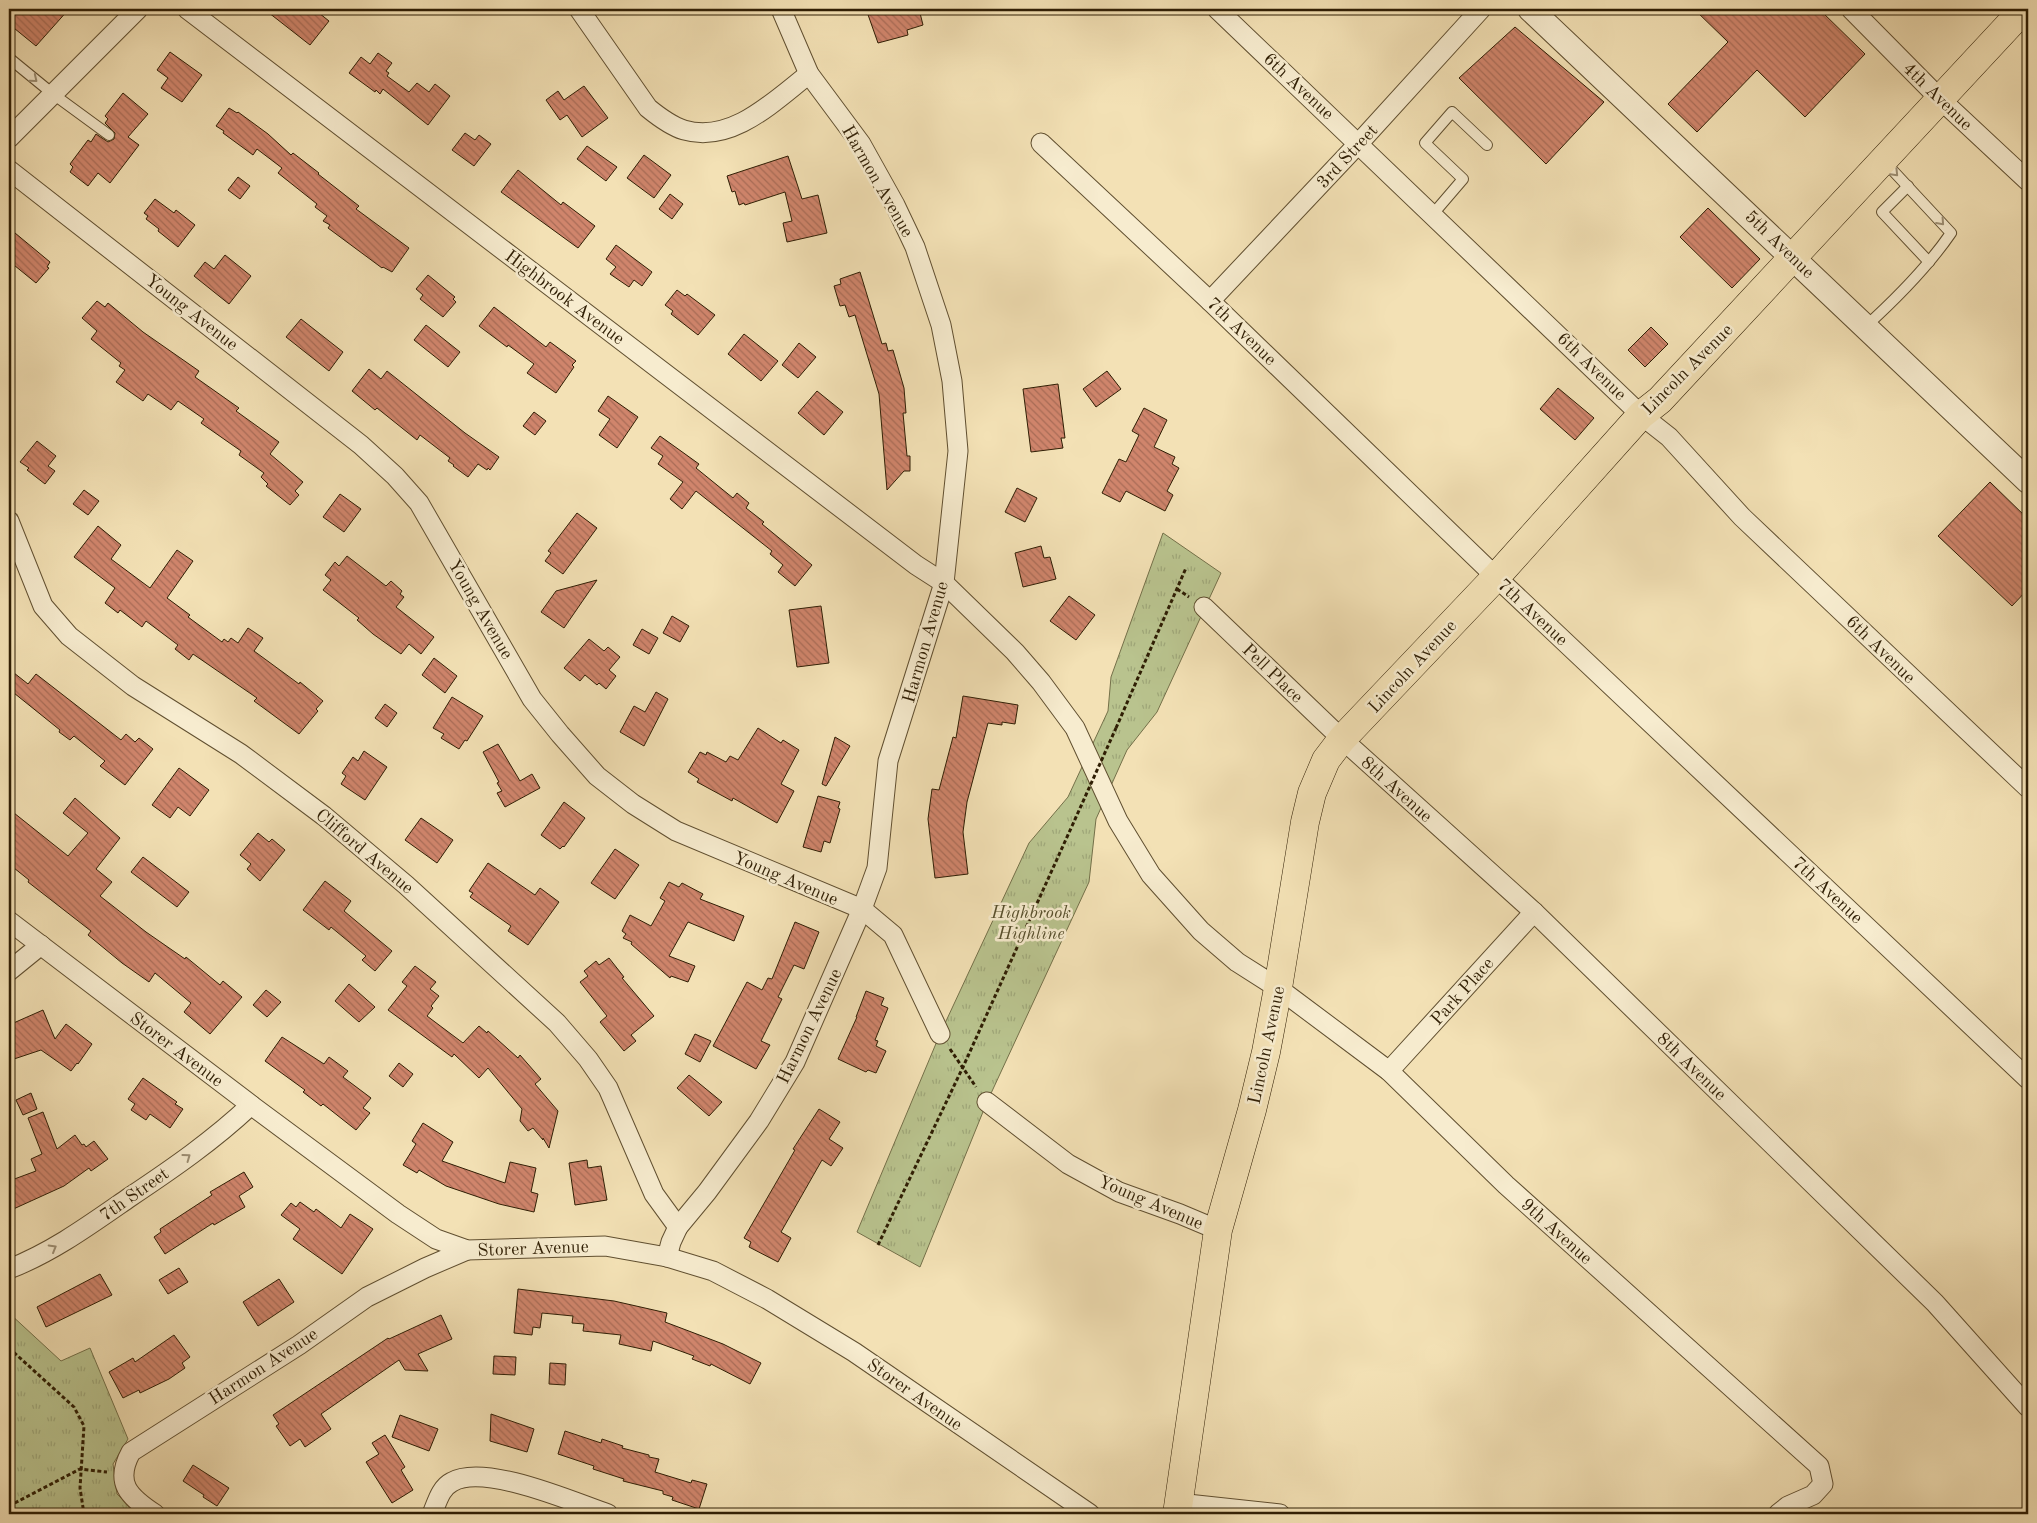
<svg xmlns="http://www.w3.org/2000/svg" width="2037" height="1523" font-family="'Old Standard TT',serif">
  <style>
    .park { fill: url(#park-tufts); stroke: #747049 }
    .building { fill: url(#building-back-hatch); stroke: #2f1e04 }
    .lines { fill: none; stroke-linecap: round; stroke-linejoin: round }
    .service-casing { stroke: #604f30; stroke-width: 12 }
    .minor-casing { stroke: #604f30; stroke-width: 21 }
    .tertiary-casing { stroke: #604f30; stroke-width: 26 }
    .primary-casing { stroke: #2f1e04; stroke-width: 29 }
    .path { stroke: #2f1e04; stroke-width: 3; stroke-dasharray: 4 2.5; stroke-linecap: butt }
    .service { stroke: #f7eccf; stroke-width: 10 }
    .minor { stroke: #f7eccf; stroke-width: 19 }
    .tertiary { stroke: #f7eccf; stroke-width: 24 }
    .primary { stroke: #f3e1b5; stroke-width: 28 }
    .path-bridge { stroke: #2f1e04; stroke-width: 3; stroke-dasharray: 4 2.5; stroke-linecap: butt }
    .oneway { stroke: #9d8f74 }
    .labels { text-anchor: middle; stroke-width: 5; stroke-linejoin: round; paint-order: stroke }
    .street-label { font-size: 18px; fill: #2f1e04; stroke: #f7eccf }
    .park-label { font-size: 18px; font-style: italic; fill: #58502d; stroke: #f7eccf }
  </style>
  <defs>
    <pattern id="park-tufts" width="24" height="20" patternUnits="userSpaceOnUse" patternTransform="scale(1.25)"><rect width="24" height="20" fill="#b9c38e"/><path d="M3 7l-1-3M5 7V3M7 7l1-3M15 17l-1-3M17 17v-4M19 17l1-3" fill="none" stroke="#9fa779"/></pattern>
    <pattern id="building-back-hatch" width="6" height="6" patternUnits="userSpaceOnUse" patternTransform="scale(1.25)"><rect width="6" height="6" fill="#d0856c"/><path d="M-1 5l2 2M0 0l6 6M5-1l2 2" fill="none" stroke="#a96c57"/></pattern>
  </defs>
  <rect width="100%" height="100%" fill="#f3e1b5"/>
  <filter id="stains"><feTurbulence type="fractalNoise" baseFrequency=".004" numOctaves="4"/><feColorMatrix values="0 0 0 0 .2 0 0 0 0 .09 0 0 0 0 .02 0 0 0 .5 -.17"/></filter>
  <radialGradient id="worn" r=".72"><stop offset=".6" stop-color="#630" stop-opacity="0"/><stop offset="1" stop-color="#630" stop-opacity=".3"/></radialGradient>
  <g class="park">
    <path d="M1163,533L1221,573L1157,712L1127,750L1096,819L1089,882L987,1102L920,1267L857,1232L940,1034L1029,843L1068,797L1108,711L1111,677Z"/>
    <path d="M9,1313L61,1361L90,1348L128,1439L113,1464L117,1494L138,1514H9Z"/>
  </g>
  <g class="building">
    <path d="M9,9H69L36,46L9,24Z"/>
    <path d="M264,9H314L329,21L310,45Z"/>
    <path d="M866,9H919L923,25L907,30L908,35L878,43Z"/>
    <path d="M1694,9H1819L1865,54L1805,117L1757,70L1697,132L1668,104L1728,42Z"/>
    <path d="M1515,27L1604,102L1546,164L1459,78Z"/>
    <path d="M170,52L202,75L182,102L161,88L168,78L157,70Z"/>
    <path d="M378,53L392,63L386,71L389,73L387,76L409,92L417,83L429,92L435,84L450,96L428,125L383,89L380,94L376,90L375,92L349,73L361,57L370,64Z"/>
    <path d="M584,86L608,118L582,137L567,115L560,120L546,100L558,91L564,100Z"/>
    <path d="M123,93L148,114L128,137L139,145L110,183L98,173L88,186L70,172L73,167L70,164L88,140L91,142L96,134L108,142L114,139L115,133L105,123L108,119L105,116Z"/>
    <path d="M229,108L237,113L238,112L268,134L291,155L293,153L319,173L318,174L359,206L356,209L409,248L392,272L383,267L382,268L328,228L330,225L323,221L327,216L315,207L317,204L278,173L282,168L257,149L253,155L223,133L224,131L216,126Z"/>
    <path d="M465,133L475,140L479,135L491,144L474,166L452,150Z"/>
    <path d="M587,146L617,167L606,181L577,159Z"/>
    <path d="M644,155L671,175L654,198L627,178Z"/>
    <path d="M788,156L802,199L818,195L827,233L787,242L783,223L792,221L785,192L745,205L744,203L739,205L735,191L732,192L727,176Z"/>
    <path d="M518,170L561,205L563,202L595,226L578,248L501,192Z"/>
    <path d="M238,177L250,186L240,199L228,190Z"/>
    <path d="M670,194L683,204L672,219L659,209Z"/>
    <path d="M155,199L174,213L176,210L195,225L178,247L158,231L159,229L146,219L148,216L144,213Z"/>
    <path d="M1708,208L1760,259L1732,288L1680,237Z"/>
    <path d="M9,228L50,262L47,267L49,268L36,283L9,261Z"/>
    <path d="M616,245L652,272L642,286L634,280L629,287L610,274L616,267L606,259Z"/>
    <path d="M225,255L251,276L229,304L194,276L205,262L214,269Z"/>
    <path d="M860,272L882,344L886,343L888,351L893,350L904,388L906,413H903L907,456H910V471H904L887,490L879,394L855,315L849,317L845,305L840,306L834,286L841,284L840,279Z"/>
    <path d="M428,275L455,297L453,299L456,302L443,317L420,299L423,295L416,289Z"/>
    <path d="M677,290L685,296L687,294L715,315L698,335L671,314L673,311L665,305Z"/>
    <path d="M97,301L105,307L108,303L143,332L199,371L195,377L239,408L236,411L279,442L270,454L303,482L295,491L299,495L290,505L266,486L268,484L261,477L264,473L239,455L241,451L201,423L204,419L178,401L171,410L148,394L143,401L116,382L125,370L119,366L121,363L91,339L97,331L82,318Z"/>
    <path d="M494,307L546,347L550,342L576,361L572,365L574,367L556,393L527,373L534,364L508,345L507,347L479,326Z"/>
    <path d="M301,319L343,352L329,371L286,337Z"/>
    <path d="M426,325L460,352L448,367L414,340Z"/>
    <path d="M1651,327L1668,344L1645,367L1628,350Z"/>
    <path d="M744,334L778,361L761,381L728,354Z"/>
    <path d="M799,343L816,357L798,378L782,365Z"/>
    <path d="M369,369L381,379L387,371L465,433L499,457L490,470L488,468L487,470L478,464L468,477L453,466L454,465L448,461L450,458L420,435L417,440L377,408L375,410L352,391Z"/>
    <path d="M1107,371L1121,389L1096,407L1083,389Z"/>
    <path d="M1058,384L1065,438H1061L1063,448L1031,452L1023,389Z"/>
    <path d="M1558,388L1594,418L1575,440L1540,409Z"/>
    <path d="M817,391L843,412L824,435L798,413Z"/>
    <path d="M608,396L638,417L617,448L599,435L610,419L598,411Z"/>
    <path d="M1144,408L1167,420L1154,447L1175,457L1172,464L1179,468L1167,491L1173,495L1165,511L1126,491L1120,502L1102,493L1119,459L1126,462L1139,435L1132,431Z"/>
    <path d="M534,412L546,421L535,435L523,426Z"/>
    <path d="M660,436L699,464L696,468L733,498L737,493L749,503L746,508L764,522L762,524L812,565L795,586L778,572L783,565L770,554L772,551L696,491L682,509L670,499L683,482L658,464L663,456L651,448Z"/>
    <path d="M37,441L56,456L48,466L55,471L45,484L27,470L29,468L20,462Z"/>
    <path d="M1990,482L2028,519V589L2012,606L1938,536Z"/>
    <path d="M1017,488L1037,498L1025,522L1005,512Z"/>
    <path d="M84,490L99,501L88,515L73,504Z"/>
    <path d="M340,494L361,509L344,532L323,517Z"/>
    <path d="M577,513L597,528L563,574L545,561L551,553L548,551Z"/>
    <path d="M98,526L121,545L111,559L150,588L177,550L193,561L167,598L190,615L188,617L222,642L224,639L228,642L231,638L238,643L248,628L263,638L254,651L299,684L300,682L323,701L316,709L318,711L299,734L254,701L257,698L193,654L189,660L175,649L178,645L146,621L142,627L120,610L118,613L105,603L115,588L74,557Z"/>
    <path d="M1041,546L1044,558L1050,557L1056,579L1023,587L1015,553Z"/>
    <path d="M347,556L386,586L391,581L402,591L400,594L404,597L396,607L434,637L421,654L409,644L401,654L373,634L357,620L359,618L323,590L331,580L325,575L335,562L339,566Z"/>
    <path d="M597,580L564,628L541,612L556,591Z"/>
    <path d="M1069,596L1095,615L1076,640L1050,621Z"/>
    <path d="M821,606L829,663L797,667L789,610Z"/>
    <path d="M672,616L689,626L680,642L663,633Z"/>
    <path d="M642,629L658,638L649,654L633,645Z"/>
    <path d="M589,639L604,651L608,647L620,657L609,670L616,676L606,689L599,683L597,685L585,675L580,681L564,668Z"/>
    <path d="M434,658L457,676L445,693L422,675Z"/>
    <path d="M9,669L28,684L36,674L121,740L126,734L135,742L139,738L153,749L125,785L100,766L105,761L74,736L70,740L59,732L60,730L9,689Z"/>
    <path d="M656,692L668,699L644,746L620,732L634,706L645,712Z"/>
    <path d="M963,696L1018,705L1015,724L1002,722V725L988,723L967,802L963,832L968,874L935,878L928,819L932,789L939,790L953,737L956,738Z"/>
    <path d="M452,697L483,716L467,741L465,740L459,749L441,738L444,734L433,728Z"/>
    <path d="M385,704L397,713L387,727L375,718Z"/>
    <path d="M758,728L781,743L783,740L799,750L781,784L794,791L777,823L733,798L732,801L697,782L699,779L688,772L700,752L706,755L707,752L726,762L730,756L738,760Z"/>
    <path d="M835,737L850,746L826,786L822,784Z"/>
    <path d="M498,744L520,781L532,774L540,788L505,807L497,793L502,791L497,783L499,782L483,752Z"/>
    <path d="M364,751L387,767L365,800L341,784L346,776L342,773L353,757L358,761Z"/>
    <path d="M179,768L209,790L190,816L178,807L170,818L152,805Z"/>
    <path d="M818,796L840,802L838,808L840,809L830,843L824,841L821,852L803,847Z"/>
    <path d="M75,798L120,838L96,869L112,882L100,896L146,932L185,959L186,957L220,985L223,981L242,997L210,1034L184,1012L191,1003L155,973L149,982L122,963L88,935L91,931L28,882L29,880L9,864V809L68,856L88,833L63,813Z"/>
    <path d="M564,802L585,818L564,847L563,846L560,849L541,835Z"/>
    <path d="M421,818L453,840L437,863L405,840Z"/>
    <path d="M258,833L269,842L272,839L285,850L260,881L247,869L251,864L240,855Z"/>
    <path d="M615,849L639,865L615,899L591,883Z"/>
    <path d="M143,857L189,892L177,907L131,872Z"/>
    <path d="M488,863L535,895L540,888L559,902L528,945L508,931L511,926L470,897L473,893L469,891Z"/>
    <path d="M325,881L351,901L344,911L392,951L375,971L362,960L366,956L331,927L329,930L303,910Z"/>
    <path d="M669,882L679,887L682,883L703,894L700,899L744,916L734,941L688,922L669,956L695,966L688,982L671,976L670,978L631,944L632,942L623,938L626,934L622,931L630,915L651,926L665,901L660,898Z"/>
    <path d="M795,922L819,932L804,969L794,965L778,997L782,999L761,1041L770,1045L756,1069L713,1046L747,982L762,990L768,978L772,979Z"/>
    <path d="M609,958L624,977L622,978L654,1016L631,1035L636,1041L624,1051L600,1022L607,1016L580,982L588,976L584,971L596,961L599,965Z"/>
    <path d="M415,966L436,982L430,989L439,996L431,1006L433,1008L427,1016L463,1043L479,1026L487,1033L488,1031L518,1058L520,1055L541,1079L535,1084L558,1111L549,1148L543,1138V1140L533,1128L528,1131L520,1121L522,1109L488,1068L479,1078L454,1054L452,1057L388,1010L407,986L402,982Z"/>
    <path d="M349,984L375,1007L359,1022L335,1001Z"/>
    <path d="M266,990L281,1002L267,1017L253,1005Z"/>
    <path d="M866,991L884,998L881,1005L888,1008L875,1040L878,1041L876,1046L886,1051L876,1073L868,1070L866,1072L838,1059L857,1017H856Z"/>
    <path d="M43,1010L55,1039L66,1024L92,1044L78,1064L77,1063L71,1071L41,1050L14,1059L9,1046V1025Z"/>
    <path d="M695,1034L711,1041L700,1062L685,1054Z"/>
    <path d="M282,1037L324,1064L329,1057L348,1071L343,1077L371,1098L363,1108L370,1113L356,1130L323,1104L321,1106L303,1092L305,1090L265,1061Z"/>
    <path d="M399,1063L413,1074L403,1087L389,1076Z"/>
    <path d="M689,1075L722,1102L709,1116L677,1088Z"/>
    <path d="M143,1078L177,1102L175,1104L183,1109L170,1128L150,1114L146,1120L131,1110L135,1104L128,1099Z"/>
    <path d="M31,1093L37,1109L23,1115L16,1100Z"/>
    <path d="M819,1109L840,1122L829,1139L843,1148L831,1166L822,1160L781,1232L791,1238L778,1262L749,1247L751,1242L744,1238L795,1150L793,1149Z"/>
    <path d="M43,1112L57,1149L75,1135L82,1145L84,1144L86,1147L94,1141L108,1159L91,1171L89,1168L64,1186L9,1211V1181L36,1171L31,1159L42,1154L28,1118Z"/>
    <path d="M423,1123L453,1142L442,1161L505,1183L510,1162L536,1168L531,1192L538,1194L534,1212L499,1204L446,1186L419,1170L417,1173L403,1165L416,1144L412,1141Z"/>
    <path d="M587,1160L588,1168L601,1166L607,1200L575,1205L569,1163Z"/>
    <path d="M244,1172L253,1187L239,1196L245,1207L214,1225L213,1223L165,1254L154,1237L161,1232L160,1229L212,1195L210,1192Z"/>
    <path d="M300,1202L314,1212L316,1209L341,1228L350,1214L373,1229L342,1274L293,1239L300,1229L281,1215L291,1203L296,1207Z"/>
    <path d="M179,1268L188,1282L168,1294L159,1280Z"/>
    <path d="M100,1274L112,1295L46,1327L37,1307Z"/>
    <path d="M279,1279L294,1302L258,1326L243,1302Z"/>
    <path d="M518,1289L614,1301L667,1313L665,1322L723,1344L761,1363L750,1384L711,1364L710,1366L692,1359L694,1356L653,1341L651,1351L619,1344L621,1335L583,1331L584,1324L572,1323L573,1316L542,1313L540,1328L533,1327L532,1335L514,1333Z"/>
    <path d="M441,1315L452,1339L418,1354L428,1371L405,1370L399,1360L321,1414L331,1429L305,1447L300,1439L290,1446L276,1426L279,1424L273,1415L388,1338L389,1339Z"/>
    <path d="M174,1335L190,1357L182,1363L185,1368L169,1379L140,1393L139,1390L123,1398L109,1372L133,1358L135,1362Z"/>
    <path d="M494,1356L516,1357L515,1375L493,1374Z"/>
    <path d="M550,1363L566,1364L565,1385L549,1384Z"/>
    <path d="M491,1414L534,1429L527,1452L490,1441Z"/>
    <path d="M400,1415L438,1429L429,1451L392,1437Z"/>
    <path d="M565,1431L601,1443L602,1439L623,1446L622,1448L649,1455V1457L659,1459L655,1472L691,1483L692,1480L707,1484L699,1509L672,1500L673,1497L663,1494V1491L623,1481L624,1479L593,1469L594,1466L558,1454Z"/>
    <path d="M385,1435L405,1467L401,1470L413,1490L392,1503L366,1462L379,1454L372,1443Z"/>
    <path d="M193,1465L229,1488L217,1506L203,1497L204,1495L183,1481Z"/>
  </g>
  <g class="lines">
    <defs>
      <g id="service">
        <path d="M9,58L53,94L109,135"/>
        <path d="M1908,186L1882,212L1929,262"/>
        <path d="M1433,214L1463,179L1425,143L1452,112L1487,145"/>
        <path d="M1865,327C1897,298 1927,268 1951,233L1883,160"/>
      </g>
      <g id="minor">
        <path d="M187,9L916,565L944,583L1015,652L1041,682L1075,728L1118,821L1151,875L1201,931L1237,962L1278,988L1389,1071L1506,1185L1819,1466L1823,1484L1813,1495L1788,1506L1778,1514"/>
        <path d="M579,9L648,108C659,117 671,126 684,130C732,144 774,101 809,74"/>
        <path d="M1217,9L1641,415L1669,437L1742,517L2028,788"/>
        <path d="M1851,9L1939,98L2028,181"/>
        <path d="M9,138L138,9"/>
        <path d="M1041,143L1210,301L1496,577L2028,1079"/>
        <path d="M9,170L361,445L395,476L419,503L532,699L560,734L597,776L633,804L676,831L862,909L893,935L940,1034"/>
        <path d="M1210,301L1359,143L1481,9"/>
        <path d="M9,521L43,606L69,636L133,686L241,754L324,816L406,885L557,1023L588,1059L608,1088L654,1194L678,1227"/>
        <path d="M1204,607L1342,739L1534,912L1935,1303L2028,1407"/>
        <path d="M9,921L251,1105L398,1214L436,1239L467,1250L605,1246L667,1257L713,1271L767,1299L854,1352L1090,1514"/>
        <path d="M9,971L41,945"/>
        <path d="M1389,1071L1534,912"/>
        <path d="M987,1102L1068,1164L1119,1192L1180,1214L1218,1230"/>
        <path d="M667,1257L671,1242L678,1227L707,1192L759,1121L795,1062L862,909L877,868L888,761L944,583L958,451L952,381L941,325L915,247L895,205L861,144L809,74L781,9"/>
        <path d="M9,1269C53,1252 91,1224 130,1197C172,1169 214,1140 251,1105"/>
        <path d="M1178,1503L1280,1514"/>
        <path d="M155,1514C129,1497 114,1483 131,1452L299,1345L367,1297L425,1268L467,1250"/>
        <path d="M432,1514C437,1503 440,1488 452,1482C484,1463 573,1502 608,1514"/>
      </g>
      <path id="tertiary" d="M1530,9C1697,166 1862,324 2028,481"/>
      <path id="primary" d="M1177,1514L1218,1230L1252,1110L1266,1052L1278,988L1305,822L1312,793L1326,760L1342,739L1496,577L1641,415L1660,400L2024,9"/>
    </defs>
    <use href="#service" class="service-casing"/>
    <use href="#minor" class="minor-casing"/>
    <use href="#tertiary" class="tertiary-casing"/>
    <use href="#primary" class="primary-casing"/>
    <g class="path">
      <path d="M1177,589L1189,597"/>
      <path d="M1116,728L1186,568"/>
      <path d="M950,1049L976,1087"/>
      <path d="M878,1245L963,1067L1072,826"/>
      <path d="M9,1348L74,1407L84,1426L80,1488L84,1514"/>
      <path d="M9,1506L80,1469L107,1472"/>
    </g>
    <use href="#service" class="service"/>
    <use href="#minor" class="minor"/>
    <use href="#tertiary" class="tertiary"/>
    <use href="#primary" class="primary"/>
    <path class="path-bridge" d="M1072,826L1116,728"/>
  </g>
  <defs><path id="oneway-chevron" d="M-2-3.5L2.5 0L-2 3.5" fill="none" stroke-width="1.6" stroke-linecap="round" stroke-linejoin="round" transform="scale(1.25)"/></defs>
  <g class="oneway">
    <use href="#oneway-chevron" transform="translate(34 79) rotate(39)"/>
    <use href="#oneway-chevron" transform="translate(1895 173) rotate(46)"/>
    <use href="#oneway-chevron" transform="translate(1941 222) rotate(48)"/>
    <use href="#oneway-chevron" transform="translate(187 1157) rotate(-36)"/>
    <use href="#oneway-chevron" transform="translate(53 1248) rotate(-30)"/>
  </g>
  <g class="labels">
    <g class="street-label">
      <text transform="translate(1299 86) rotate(43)" y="6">6th Avenue</text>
      <text transform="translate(1938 96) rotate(44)" y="6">4th Avenue</text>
      <text transform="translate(1347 156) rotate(-47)" y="6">3rd Street</text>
      <text transform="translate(878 181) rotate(60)" y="6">Harmon Avenue</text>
      <text transform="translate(1780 244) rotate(44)" y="6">5th Avenue</text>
      <text transform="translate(565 297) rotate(37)" y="6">Highbrook Avenue</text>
      <text transform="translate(192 312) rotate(38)" y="6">Young Avenue</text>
      <text transform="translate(1242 331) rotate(44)" y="6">7th Avenue</text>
      <text transform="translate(1592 366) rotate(44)" y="6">6th Avenue</text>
      <text transform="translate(1687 369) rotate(-45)" y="6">Lincoln Avenue</text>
      <text transform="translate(481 609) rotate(60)" y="6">Young Avenue</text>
      <text transform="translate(1533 612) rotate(43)" y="6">7th Avenue</text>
      <text transform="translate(925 642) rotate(-74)" y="6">Harmon Avenue</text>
      <text transform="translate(1881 649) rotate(44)" y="6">6th Avenue</text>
      <text transform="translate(1412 666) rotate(-47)" y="6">Lincoln Avenue</text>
      <text transform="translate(1273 673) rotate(44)" y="6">Pell Place</text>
      <text transform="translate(1397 789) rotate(42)" y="6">8th Avenue</text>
      <text transform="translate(365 851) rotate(40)" y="6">Clifford Avenue</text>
      <text transform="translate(786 878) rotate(23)" y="6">Young Avenue</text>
      <text transform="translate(1828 890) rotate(43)" y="6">7th Avenue</text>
      <text transform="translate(1462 991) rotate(-48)" y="6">Park Place</text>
      <text transform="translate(809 1026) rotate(-64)" y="6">Harmon Avenue</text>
      <text transform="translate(1266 1045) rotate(-78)" y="6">Lincoln Avenue</text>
      <text transform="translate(177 1049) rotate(37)" y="6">Storer Avenue</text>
      <text transform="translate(1692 1066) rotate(44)" y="6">8th Avenue</text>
      <text transform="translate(134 1194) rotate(-35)" y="6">7th Street</text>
      <text transform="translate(1151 1202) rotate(23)" y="6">Young Avenue</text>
      <text transform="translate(1557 1231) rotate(42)" y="6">9th Avenue</text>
      <text transform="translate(533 1248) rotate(-2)" y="6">Storer Avenue</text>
      <text transform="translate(263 1366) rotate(-33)" y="6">Harmon Avenue</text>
      <text transform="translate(915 1394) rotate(35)" y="6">Storer Avenue</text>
    </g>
    <g class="park-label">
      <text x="1031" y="918">Highbrook<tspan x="1031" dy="21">Highline</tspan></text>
    </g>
  </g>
  <rect width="2037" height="1523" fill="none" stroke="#f3e1b5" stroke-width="30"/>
  <rect x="10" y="10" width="2017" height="1503" fill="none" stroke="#2f1e04" stroke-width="2.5"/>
  <rect x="15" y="15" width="2007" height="1493" fill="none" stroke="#2f1e04"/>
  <rect width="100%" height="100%" filter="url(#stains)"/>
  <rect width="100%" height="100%" fill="url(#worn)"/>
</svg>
